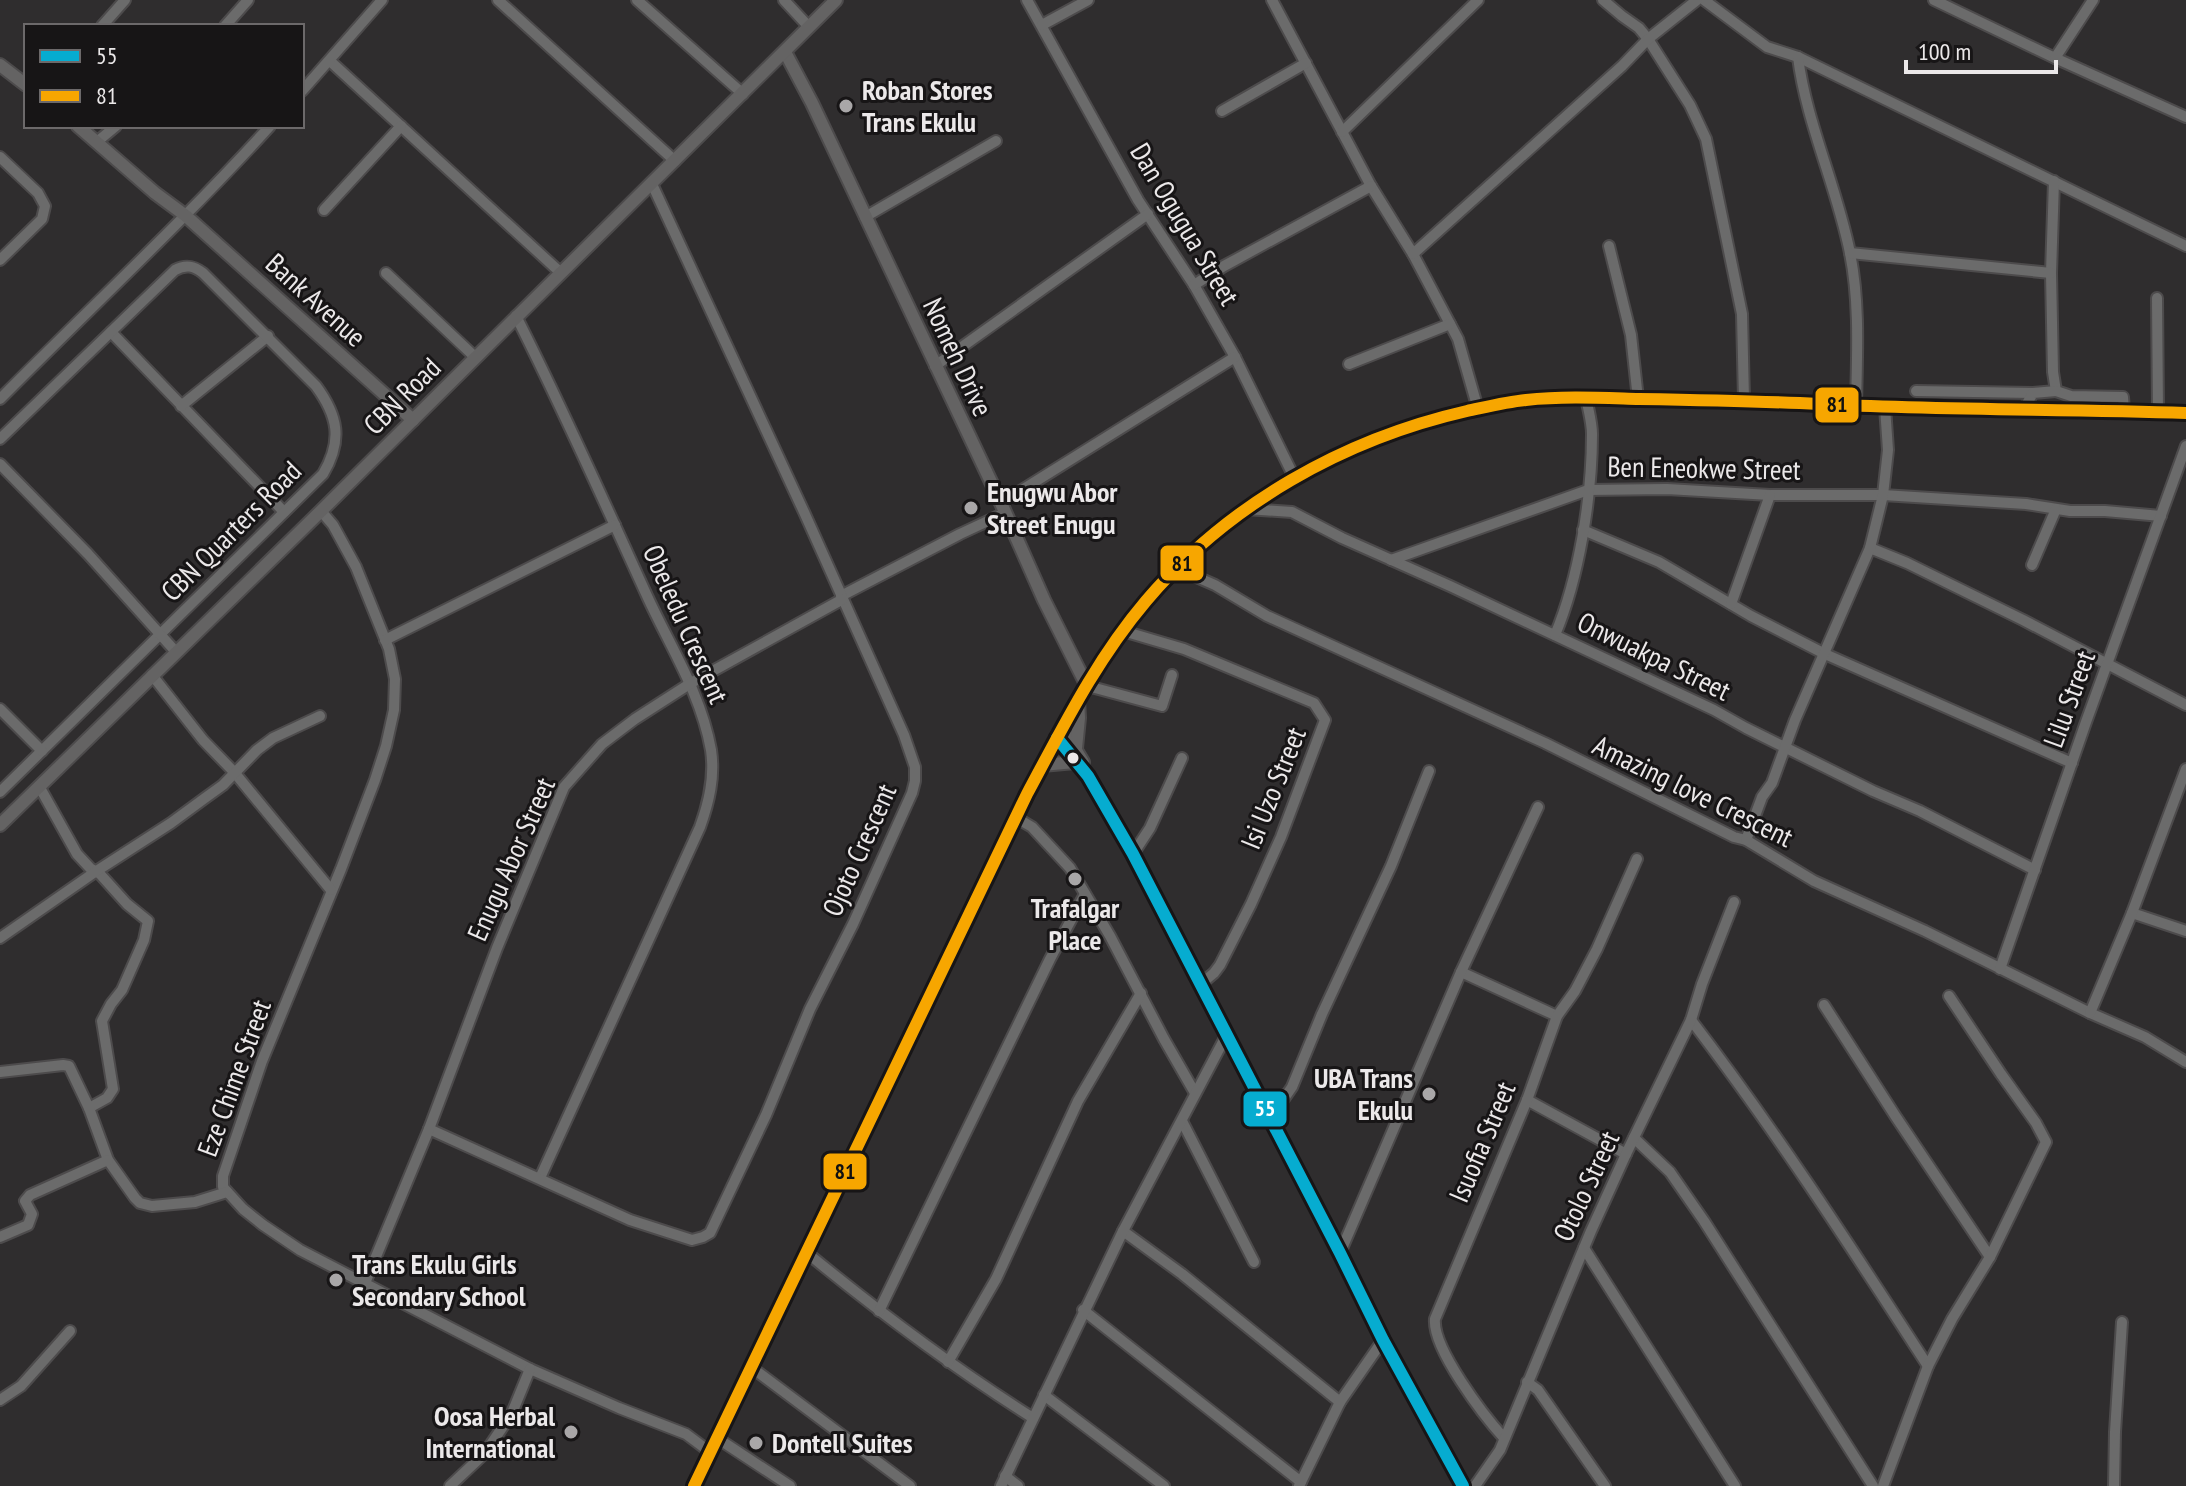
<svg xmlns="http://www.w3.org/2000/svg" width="2186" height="1486" font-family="'PT Sans Narrow',sans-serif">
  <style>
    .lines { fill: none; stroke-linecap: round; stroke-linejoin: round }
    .minor-casing { stroke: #4d4b4c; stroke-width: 14 }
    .major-casing { stroke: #4d4b4c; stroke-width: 16 }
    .minor { stroke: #6b6b6b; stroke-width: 10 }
    .major { stroke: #646363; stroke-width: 12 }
    .bus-1-casing { stroke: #171516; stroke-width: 18 }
    .bus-2-casing { stroke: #171516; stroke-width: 18 }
    .bus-1 { stroke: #06acd0; stroke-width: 12 }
    .bus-2 { stroke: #f7a600; stroke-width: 12 }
    .poi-dot { fill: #a9a7a8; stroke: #171516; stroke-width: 3 }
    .bus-dot { fill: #ebe8e9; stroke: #171516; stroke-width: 3 }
    .labels { text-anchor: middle; stroke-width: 6; stroke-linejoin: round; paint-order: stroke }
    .poi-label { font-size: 28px; font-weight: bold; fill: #ebe8e9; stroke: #171516; text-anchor: start }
    .street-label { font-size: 28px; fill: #ebe8e9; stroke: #171516 }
    .line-badge { stroke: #171516; stroke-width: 3 }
    .badge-label { font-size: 22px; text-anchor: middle; font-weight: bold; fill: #fff }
    .pale-badge-label { font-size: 22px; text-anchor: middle; font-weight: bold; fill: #111 }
  </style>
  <rect width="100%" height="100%" fill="#2f2d2e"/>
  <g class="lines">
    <defs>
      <g id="minor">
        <path d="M498,0L675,161"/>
        <path d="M637,0L743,94"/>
        <path d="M784,0L809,27"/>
        <path d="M1027,0L1138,200L1194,285L1235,357L1294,477"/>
        <path d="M1272,0L1371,186L1413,254L1458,339L1478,409"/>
        <path d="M1603,0L1622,16L1639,28L1648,39L1690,105L1706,139L1742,314L1744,400"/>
        <path d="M1704,0L1767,47L1798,57L2186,246"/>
        <path d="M1934,0L2055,58L2186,117"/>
        <path d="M1042,25L1088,0"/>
        <path d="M102,26L125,0"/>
        <path d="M225,26L248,0"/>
        <path d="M1798,57C1806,122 1837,187 1850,253C1860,303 1857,355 1856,405"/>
        <path d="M2055,58L2093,0"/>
        <path d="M330,61L561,273"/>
        <path d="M302,91L382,0"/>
        <path d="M1222,111L1306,63"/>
        <path d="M1342,132L1478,0"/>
        <path d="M98,141L116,126"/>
        <path d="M0,157L38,193L45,206L42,219L0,260"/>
        <path d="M2054,181L2051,273L2053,372L2056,391L2071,396L2123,397L2124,411"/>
        <path d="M324,210L401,126"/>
        <path d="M865,217L996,141"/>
        <path d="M1609,246L1631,335L1638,399"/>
        <path d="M1850,253L2051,273"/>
        <path d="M1413,254L1622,66L1648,39L1697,0"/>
        <path d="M386,273L475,357"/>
        <path d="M1194,285L1224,266L1371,186"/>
        <path d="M2157,298L2158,412"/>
        <path d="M516,316C563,409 605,504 648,598C671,648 701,694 711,750C715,777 709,802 700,827L540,1178"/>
        <path d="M111,332L284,512"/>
        <path d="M1349,364L1450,324"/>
        <path d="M935,366L1148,214"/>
        <path d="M1916,391L2033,393"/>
        <path d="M0,399C90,308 184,221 270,126"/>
        <path d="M181,406L268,336"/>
        <path d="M2024,409L2033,393L2056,391"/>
        <path d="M0,439L175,270C186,264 194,266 203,273L316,386C338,416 343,440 323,474L0,792"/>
        <path d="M0,464L88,554L176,652"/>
        <path d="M1001,503L1235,357"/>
        <path d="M1246,509L1292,512L1342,538L1450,586L1714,710L1746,728L1873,791L1920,811L2035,870"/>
        <path d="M321,511L333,525L356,567L389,649L395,679L394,710L386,746L375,780L341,869L262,1061L223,1176V1187L243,1209L263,1225L300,1250L530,1369L619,1408L686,1434L710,1452"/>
        <path d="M1583,530L1659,562L1751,616L1825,654L2072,763"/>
        <path d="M1870,548L1907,563L2023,620L2186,705"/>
        <path d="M1391,560L1588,490L1667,489L1770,495H1883L2026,504L2070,511H2105L2161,516"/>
        <path d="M2032,565L2056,509"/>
        <path d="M1176,568L1215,585L1267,616L1545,743L1734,837L1746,840L1814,881L1925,931L2090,1013L2145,1037L2186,1062"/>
        <path d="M841,596L960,534L1005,513"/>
        <path d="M1731,604L1770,495"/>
        <path d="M1123,631L1184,649L1314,703L1325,720L1281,837L1251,904L1220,965L1214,973L1202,983"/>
        <path d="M1555,635C1579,578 1592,497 1592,434C1592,422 1588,409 1586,397"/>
        <path d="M385,640L615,525"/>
        <path d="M152,675L203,740L234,772L331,890"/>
        <path d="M1086,684L1095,688L1162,706L1172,675"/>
        <path d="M0,709L42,751"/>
        <path d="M39,786L77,854L90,868L100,874L127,904L148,921L144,940L122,990L111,1004L102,1021L113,1089L107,1098L89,1108"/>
        <path d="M1015,817L1032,827L1070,868L1110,936L1164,1039L1195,1093"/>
        <path d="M1746,840L1762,797L1772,783L1795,720L1870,548L1883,495L1888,450L1885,407"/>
        <path d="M1133,854L1150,828L1182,758"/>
        <path d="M2132,913L2186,931"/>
        <path d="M0,938L95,872L171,823L205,798L223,785L257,750L273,738L320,716"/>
        <path d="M2000,969L2086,722L2186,446"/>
        <path d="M1461,972L1557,1016"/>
        <path d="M1824,1005L1896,1117L1990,1257"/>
        <path d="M2090,1013L2132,913L2186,769"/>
        <path d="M1691,1020C1776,1131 1852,1249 1928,1366"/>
        <path d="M0,1072L63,1065L69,1066L89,1108L108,1160L135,1198L140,1203L152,1206L195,1202L227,1192"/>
        <path d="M1527,1100L1626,1154"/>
        <path d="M1270,1119L1292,1087L1322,1014L1391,866L1429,771"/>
        <path d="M1182,1121L1254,1262"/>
        <path d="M429,1129L630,1220L692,1240L703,1237L710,1233L766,1115L810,1009L853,924L912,793L915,781V767L904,735L804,512L652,184"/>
        <path d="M1634,1138L1670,1172L1704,1221L1873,1486"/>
        <path d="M1123,1231L1182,1274L1340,1402"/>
        <path d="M0,1237L28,1225L32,1214L25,1201L30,1195L108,1160"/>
        <path d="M1584,1248L1735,1486"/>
        <path d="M806,1252C879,1312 954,1368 1033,1418"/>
        <path d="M1340,1253L1461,972L1538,807"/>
        <path d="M365,1283L429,1129L497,948L564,787L602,744L635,719L691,683L843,599"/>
        <path d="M1083,1310L1301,1482"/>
        <path d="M879,1311L1050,959L1085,894"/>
        <path d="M948,1362L996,1279L1078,1101L1141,993"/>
        <path d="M751,1367L910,1486"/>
        <path d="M1527,1382L1538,1390L1605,1486"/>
        <path d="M1044,1395L1164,1486"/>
        <path d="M0,1400L21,1386L70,1331"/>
        <path d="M717,1438L790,1486"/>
        <path d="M1504,1438C1484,1416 1432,1348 1435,1319L1527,1100L1557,1016L1575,991L1597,949L1637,859"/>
        <path d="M1005,1476L1018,1486"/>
        <path d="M450,1486L485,1453L512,1413L530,1369"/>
        <path d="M1001,1486L1123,1231L1226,1036"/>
        <path d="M1299,1486L1340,1402L1383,1340"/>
        <path d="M1475,1486L1500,1450L1591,1231L1626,1154L1691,1020L1702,984L1734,902"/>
        <path d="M1883,1486L1928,1366L1952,1319L1990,1257L2046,1142L2036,1123L2001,1074L1949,996"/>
        <path d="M2114,1486L2115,1432L2122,1322"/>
      </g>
      <g id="major">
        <path d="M785,52L812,103L1001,503L1044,600L1086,684"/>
        <path d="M0,65L26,85"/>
        <path d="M78,126L155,193L186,216L413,420"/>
        <path d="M1062,727L1083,762"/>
        <path d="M1057,738L1088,776L1133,854L1340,1253L1383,1340L1463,1486"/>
        <path d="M1076,748L1079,718L1078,700"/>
        <path d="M1042,765L1075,762"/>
        <path d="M0,825L321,511L836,0"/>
        <path d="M694,1486L1027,794C1063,727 1096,660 1146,601C1228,504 1344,439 1467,411C1486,407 1506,402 1526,400C1564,396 1602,398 1639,399C1699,400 1759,401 1819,404C1941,410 2064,409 2186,413"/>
      </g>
    </defs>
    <use href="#minor" class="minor-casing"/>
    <use href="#major" class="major-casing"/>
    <use href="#minor" class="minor"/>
    <use href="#major" class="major"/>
    <defs>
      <path id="bus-1" d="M1057,738L1088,776L1133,854L1340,1253L1383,1340L1463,1486"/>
      <path id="bus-2" d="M694,1486L1027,794C1063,727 1096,660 1146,601C1228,504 1344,439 1467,411C1486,407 1506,402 1526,400C1564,396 1602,398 1639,399C1699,400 1759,401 1819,404C1941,410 2064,409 2186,413"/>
    </defs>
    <use href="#bus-1" class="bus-1-casing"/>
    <use href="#bus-2" class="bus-2-casing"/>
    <use href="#bus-1" class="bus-1"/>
    <use href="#bus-2" class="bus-2"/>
  </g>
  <g class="poi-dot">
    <circle cx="846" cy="106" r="8"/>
    <circle cx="971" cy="508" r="8"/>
    <circle cx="1075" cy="879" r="8"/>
    <circle cx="1429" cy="1094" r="8"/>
    <circle cx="336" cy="1280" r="8"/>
    <circle cx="571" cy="1432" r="8"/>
    <circle cx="756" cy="1443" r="8"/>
  </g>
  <circle class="bus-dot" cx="1073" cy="758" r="7"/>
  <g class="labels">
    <g class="poi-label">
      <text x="862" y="100">Roban Stores<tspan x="862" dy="32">Trans Ekulu</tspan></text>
      <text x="987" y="502">Enugwu Abor<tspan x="987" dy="32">Street Enugu</tspan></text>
      <text x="1075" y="918" text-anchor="middle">Trafalgar<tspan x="1075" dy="32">Place</tspan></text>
      <text x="1413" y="1088" text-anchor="end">UBA Trans<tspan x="1413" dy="32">Ekulu</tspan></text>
      <text x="352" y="1274">Trans Ekulu Girls<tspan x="352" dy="32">Secondary School</tspan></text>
      <text x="555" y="1426" text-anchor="end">Oosa Herbal<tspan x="555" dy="32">International</tspan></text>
      <text x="772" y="1453">Dontell Suites</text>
    </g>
    <g class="street-label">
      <text transform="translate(1185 224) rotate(59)" y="10">Dan Ogugua Street</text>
      <text transform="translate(316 300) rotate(42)" y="10">Bank Avenue</text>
      <text transform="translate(958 357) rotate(65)" y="10">Nomeh Drive</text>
      <text transform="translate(402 396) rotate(-45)" y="10">CBN Road</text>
      <text transform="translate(1704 468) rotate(1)" y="10">Ben Eneokwe Street</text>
      <text transform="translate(231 531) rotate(-45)" y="10">CBN Quarters Road</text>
      <text transform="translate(686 624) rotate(66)" y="10">Obeledu Crescent</text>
      <text transform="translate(1654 656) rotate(26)" y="10">Onwuakpa Street</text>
      <text transform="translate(2069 699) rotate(-70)" y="10">Lilu Street</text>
      <text transform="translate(1273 788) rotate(-68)" y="10">Isi Uzo Street</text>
      <text transform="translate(1693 791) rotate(26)" y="10">Amazing love Crescent</text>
      <text transform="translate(859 850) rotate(-66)" y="10">Ojoto Crescent</text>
      <text transform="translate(511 859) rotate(-66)" y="10">Enugu Abor Street</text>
      <text transform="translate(234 1078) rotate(-70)" y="10">Eze Chime Street</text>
      <text transform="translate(1482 1142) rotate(-67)" y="10">Isuofia Street</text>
      <text transform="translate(1586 1186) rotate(-65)" y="10">Otolo Street</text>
    </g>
  </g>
  <g class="line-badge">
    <rect x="1814" y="386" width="46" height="38" rx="8" fill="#f7a600"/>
    <rect x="1159" y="544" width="46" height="38" rx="8" fill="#f7a600"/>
    <rect x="1242" y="1090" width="46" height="38" rx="8" fill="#06acd0"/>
    <rect x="822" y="1152" width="46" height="39" rx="8" fill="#f7a600"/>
  </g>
  <g class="badge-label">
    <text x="1265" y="1116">55</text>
  </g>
  <g class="pale-badge-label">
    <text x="1837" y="412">81</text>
    <text x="1182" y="571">81</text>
    <text x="845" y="1179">81</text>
  </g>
  <rect x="24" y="24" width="280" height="104" fill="#171516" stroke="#6c696a" stroke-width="2"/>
  <rect x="40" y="50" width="40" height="12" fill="#06acd0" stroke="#6c696a" stroke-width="2"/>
  <text x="96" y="64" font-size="24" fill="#ebe8e9">55</text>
  <rect x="40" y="90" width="40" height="12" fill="#f7a600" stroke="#6c696a" stroke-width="2"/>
  <text x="96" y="104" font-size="24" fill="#ebe8e9">81</text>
  <path d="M1906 60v12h150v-12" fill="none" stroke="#ebe8e9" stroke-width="4"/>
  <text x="1918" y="60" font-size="24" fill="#ebe8e9" stroke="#171516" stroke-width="6" paint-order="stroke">100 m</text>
</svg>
